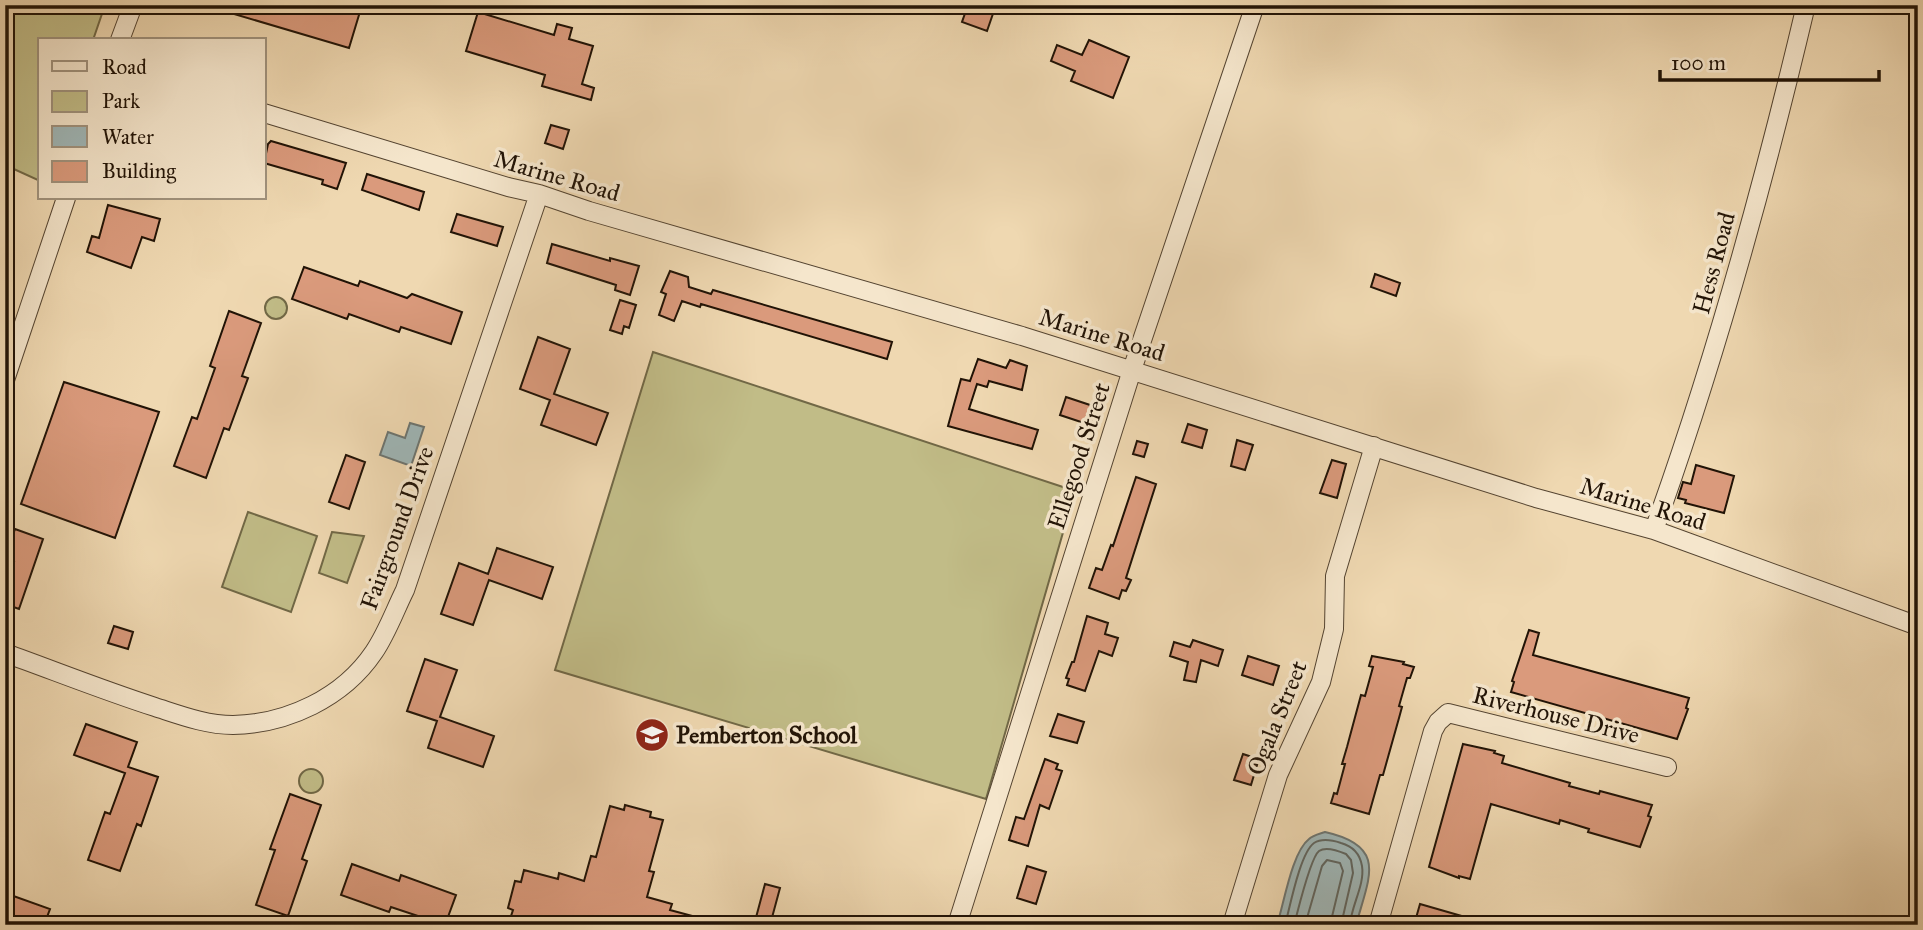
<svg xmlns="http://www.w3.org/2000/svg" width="1923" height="930" font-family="'IM FELL Great Primer',serif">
<rect width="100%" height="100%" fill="#efd8b1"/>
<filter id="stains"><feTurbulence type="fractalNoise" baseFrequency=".00286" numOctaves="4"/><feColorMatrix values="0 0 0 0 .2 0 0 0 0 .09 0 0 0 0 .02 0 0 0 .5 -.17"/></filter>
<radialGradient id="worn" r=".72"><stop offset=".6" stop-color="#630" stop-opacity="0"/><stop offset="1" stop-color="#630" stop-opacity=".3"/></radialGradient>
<!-- green -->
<path fill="#c1bc87" stroke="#716846" stroke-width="2" d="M5,5H105L93,40H40V181L5,165Z
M265 308a11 11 0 1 1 22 0a11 11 0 1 1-22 0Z
M653,352L1075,491L986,799L555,670Z
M248,512L317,536L291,612L222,587Z
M332,532L364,536L347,583L319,573Z
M299 781a12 12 0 1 1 24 0a12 12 0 1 1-24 0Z"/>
<!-- water -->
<path fill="#9fb7b8" stroke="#6d7571" stroke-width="2" d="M410,423L424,427L411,466L380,455L388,432L405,438Z
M1325,832C1388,846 1369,877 1356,925H1277C1284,903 1292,852 1309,839C1313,835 1319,834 1325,832Z"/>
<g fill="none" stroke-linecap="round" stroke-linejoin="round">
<!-- shore -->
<path stroke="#60655f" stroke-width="2" d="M1285,925C1290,907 1300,853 1314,843C1322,838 1332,840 1341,843C1352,846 1360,854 1362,866C1365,885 1351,906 1350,925
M1294,925C1298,911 1310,858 1319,851C1326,846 1339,851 1346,854L1351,860L1353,873L1341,925
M1305,925L1322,866L1327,860L1340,863L1343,871L1330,925"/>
</g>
<!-- building -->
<path fill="#da9a7c" stroke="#211306" stroke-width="2" d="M215,5H362L349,48L214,8Z
M968,5H996L987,31L962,22Z
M478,12L554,35L557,24L572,28L569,39L593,46L582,84L594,88L591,100L542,86L545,75L466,51Z
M1089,40L1129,57L1113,98L1071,81L1075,71L1051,61L1057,45L1082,55Z
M551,125L569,130L563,149L545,143Z
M271,141L346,163L337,189L322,184L323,180L264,163L268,144Z
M367,174L424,192L419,210L362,190Z
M108,205L160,219L154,241L142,237L131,268L87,252L92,236L99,238Z
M457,214L503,227L497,246L451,232Z
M552,244L610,261V258L639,266L630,295L615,290L616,285L547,263Z
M304,267L358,286L360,281L407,298L412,294L462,312L451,344L401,327L399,332L349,314L347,319L292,299Z
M670,271L688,277L689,287L711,294L713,290L892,342L887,359L701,304L700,307L682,301L674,321L659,315L666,294L661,292Z
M1375,274L1400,283L1396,296L1371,287Z
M620,300L636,305L629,328L624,326L622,334L610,330Z
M229,311L261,323L242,376L248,378L229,430L224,428L206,478L174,466L192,417L197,419L215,368L210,366Z
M538,337L570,349L554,394L608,413L596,445L541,425L550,400L520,389Z
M978,359L1006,368L1010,360L1027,366L1022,390L989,381L987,387L977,384L969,409L1038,430L1032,449L948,426L961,379L970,381Z
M64,382L159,412L115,538L21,504Z
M1066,397L1096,407L1090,425L1060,415Z
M1188,424L1207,430L1202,448L1182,442Z
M1237,440L1253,445L1245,470L1231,466Z
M1137,441L1148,444L1144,457L1133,454Z
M346,455L365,462L349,509L329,502Z
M1332,460L1346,464L1337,498L1320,493Z
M1696,465L1734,476L1724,513L1685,503L1686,500L1678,498L1683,482L1691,484Z
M1136,477L1156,484L1126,578L1131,580L1126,591L1122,590L1119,599L1089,588L1096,568L1102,570L1111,545L1113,546Z
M15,529L43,539L19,609L5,604V586L14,562L5,557Z
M497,548L553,567L542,599L489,580L473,625L441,614L459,563L488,574Z
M1087,616L1108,623L1105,634L1118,638L1112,656L1099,651L1085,691L1067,685L1069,679L1066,678L1072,662H1074Z
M114,626L133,632L128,649L108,643Z
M1529,630L1539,633L1533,655L1689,698L1686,708L1688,709L1677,739L1511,692L1514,682L1512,681Z
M1193,640L1223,650L1218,666L1201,660L1196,682L1184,680L1188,662L1170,656L1174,642L1190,647Z
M1248,656L1279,666L1273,685L1242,675Z
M1372,656L1404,662L1403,664L1414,667L1410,678H1407L1399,706L1402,707L1399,718L1383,775H1380L1369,814L1331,803L1334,793L1337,794L1345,764H1342L1347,747L1361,695L1365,696L1373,667L1369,666Z
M425,659L457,670L440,717L494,736L483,767L428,748L437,721L407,711Z
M1058,714L1084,722L1077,743L1050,736Z
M86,724L137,742L128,767L158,777L141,826L137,824L120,871L88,860L105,812L110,814L125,773L74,755Z
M1463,744L1495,751L1494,753L1504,756L1502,763L1570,783L1569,786L1599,794L1600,791L1652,805L1648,816L1651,817L1640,847L1588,832L1589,829L1560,820L1559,824L1491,804L1470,879L1459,876V878L1429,867Z
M1243,754L1255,758L1253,764L1257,765L1251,785L1234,780Z
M1045,759L1058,764L1056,769L1062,771L1049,809L1040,805L1028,846L1009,840L1016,817L1024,819Z
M290,794L321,805L302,859L307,861L288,916L256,905L275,850L270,849Z
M625,805L651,812L650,817L663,820L649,871L654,872L647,897L672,904L670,910L711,921V925H518L509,922L513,910L508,908L515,881L521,882L524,870L558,879L559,873L584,881L591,856L596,857L610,806L624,810Z
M352,864L399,881L401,875L456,895L445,925L391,907L389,912L341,895Z
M1027,866L1046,872L1036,904L1017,898Z
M765,884L780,888L770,925H754Z
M5,893L50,909L44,925H5Z
M1420,904L1479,921L1478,925H1414Z"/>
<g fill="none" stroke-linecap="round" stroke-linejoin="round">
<!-- minor casing -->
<g stroke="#544431" stroke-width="20">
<path id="minor" d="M120,40L133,5
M264,113L508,187L539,194L589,211L1022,336L1536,498L1654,530L1918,626
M5,380L66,198
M1654,530C1716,358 1764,183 1806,5
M5,653C55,671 105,691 155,707C180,715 206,725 233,725C287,724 343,698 374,652C387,633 395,610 405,590L539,194
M957,925L1132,370L1255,5
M1232,925L1278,775L1321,682L1334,629L1335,576L1374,446
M1378,925L1433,731L1438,722L1448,713L1667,767"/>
</g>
<!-- minor -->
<use href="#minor" stroke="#f5e6cc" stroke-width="18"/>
</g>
<!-- icons -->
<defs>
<g id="school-disc" transform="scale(1.75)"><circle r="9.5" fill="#8f2418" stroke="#f5e6cc"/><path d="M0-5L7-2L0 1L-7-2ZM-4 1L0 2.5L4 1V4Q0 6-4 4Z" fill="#fff"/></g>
</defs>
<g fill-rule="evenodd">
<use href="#school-disc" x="652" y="735"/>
</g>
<g text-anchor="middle" stroke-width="7" stroke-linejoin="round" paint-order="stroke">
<!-- street labels -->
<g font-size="24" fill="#211306" stroke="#f5e6cc">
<text transform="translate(557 176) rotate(16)" y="8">Marine Road</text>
<text transform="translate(1714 263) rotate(-75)" y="8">Hess Road</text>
<text transform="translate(1102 335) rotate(17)" y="8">Marine Road</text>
<text transform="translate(1079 456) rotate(-72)" y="8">Ellegood Street</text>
<text transform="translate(1643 504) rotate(17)" y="8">Marine Road</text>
<text transform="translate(397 528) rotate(-70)" y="8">Fairground Drive</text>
<text transform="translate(1556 715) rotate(14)" y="8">Riverhouse Drive</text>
<text transform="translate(1277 718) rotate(-68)" y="8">Ogala Street</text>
</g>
<!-- poi labels -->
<g font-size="24" font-weight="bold" fill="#211306" stroke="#f5e6cc" text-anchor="start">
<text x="676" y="743">Pemberton School</text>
</g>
</g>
<!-- margin -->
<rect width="1923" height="930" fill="none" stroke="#efd8b1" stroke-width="28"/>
<rect x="7" y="7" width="1909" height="916" fill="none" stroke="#211306" stroke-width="3.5"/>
<rect x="14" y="14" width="1895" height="902" fill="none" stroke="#211306" stroke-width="2"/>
<!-- legend -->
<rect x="38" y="38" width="228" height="161" fill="#f5e6cc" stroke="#a0927d" stroke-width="2"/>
<rect x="52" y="61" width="35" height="10" fill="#f5e6cc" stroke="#a0927d" stroke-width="2"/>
<text x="102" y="74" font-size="21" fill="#211306">Road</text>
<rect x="52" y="91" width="35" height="21" fill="#c1bc87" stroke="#a0927d" stroke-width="2"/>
<text x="102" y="108" font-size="21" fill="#211306">Park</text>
<rect x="52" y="126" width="35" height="21" fill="#9fb7b8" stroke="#a0927d" stroke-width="2"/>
<text x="102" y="144" font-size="21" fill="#211306">Water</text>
<rect x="52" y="161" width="35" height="21" fill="#da9a7c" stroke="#a0927d" stroke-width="2"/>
<text x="102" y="178" font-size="21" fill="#211306">Building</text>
<!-- scale -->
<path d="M1660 70v10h219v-10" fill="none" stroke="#211306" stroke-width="3.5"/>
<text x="1671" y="70" font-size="21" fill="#211306" stroke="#f5e6cc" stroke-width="5" paint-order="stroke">100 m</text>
<rect width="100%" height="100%" filter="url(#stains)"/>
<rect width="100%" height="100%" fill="url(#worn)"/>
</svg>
